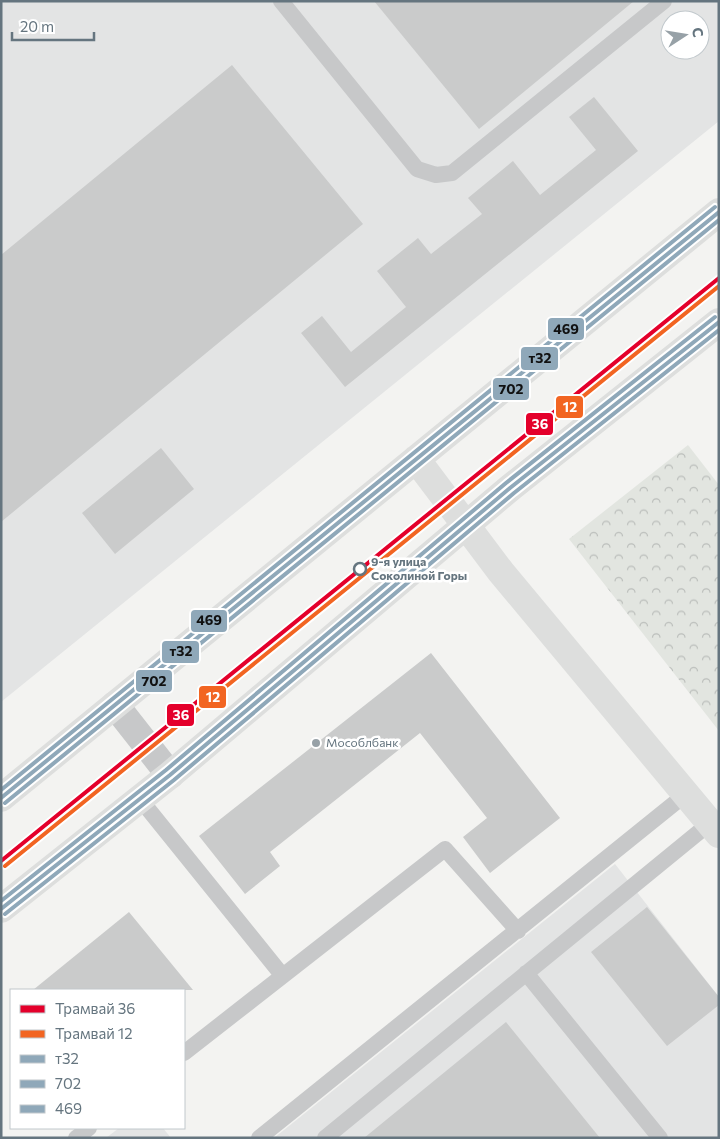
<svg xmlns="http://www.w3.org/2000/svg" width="720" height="1139" font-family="Commissioner,sans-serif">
<defs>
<pattern id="forest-crowns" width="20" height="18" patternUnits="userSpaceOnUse" patternTransform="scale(1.25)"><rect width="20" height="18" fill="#e2e5e0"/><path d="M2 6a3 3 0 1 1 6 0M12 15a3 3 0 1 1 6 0" fill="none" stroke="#bbbebb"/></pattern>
</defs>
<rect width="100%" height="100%" fill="#f3f3f1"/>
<!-- built -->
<path fill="#e3e4e4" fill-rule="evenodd" d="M1,1H719V121L1,702ZM670,20H700V50H670Z
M615,864L719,997V1138H274Z
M119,1128H163L171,1138H106Z"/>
<!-- forest -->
<path fill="url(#forest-crowns)" d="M688,445L719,485V731L569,539Z"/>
<!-- building -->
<path fill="#cacbcb" d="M374,1H634L479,129Z
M232,65L363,224L1,522V255Z
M594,97L638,151L345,387L301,333L322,316L351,352L406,307L377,271L418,238L431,254L482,214L468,198L513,161L540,195L596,150L569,117Z
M161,448L194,489L115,554L82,513Z
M431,653L560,818L490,873L463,837L487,818L420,733L270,852L280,866L245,894L199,836Z
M647,907L719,997V1005L667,1046L591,952Z
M129,912L193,990H33Z
M506,1022L600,1138H364Z"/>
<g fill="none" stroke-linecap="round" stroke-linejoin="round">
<!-- lane -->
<path stroke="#c7c8c9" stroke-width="16" d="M281,1L417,169L436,175L452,173L664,1
M140,799L282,975
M526,973L660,1138
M184,1053L445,849L518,931
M76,1138L89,1128
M259,1138L686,794
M325,1138L710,823"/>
<!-- street -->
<path stroke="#c7c8c9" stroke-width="28" d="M115,705L170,775"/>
<!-- secondary -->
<path stroke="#dddedd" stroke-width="28" d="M416,459L501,572L719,834
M1,798L719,212
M1,909L170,775L510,488L719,322"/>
<!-- bus-1 casing -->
<g stroke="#fff" stroke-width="8">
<path id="bus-1" d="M1,798L719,212
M1,909L170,775L510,488L719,322"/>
</g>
<!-- bus-2 casing -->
<g stroke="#fff" stroke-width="8">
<path id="bus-2" d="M5,803L719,220
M5,914L174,780L514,493L719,330"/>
</g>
<!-- bus-3 casing -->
<g stroke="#fff" stroke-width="8">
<path id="bus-3" d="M1,790L715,207
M1,901L166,770L506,483L715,317"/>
</g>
<!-- bus-1 -->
<use href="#bus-1" stroke="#8fa8b9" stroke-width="4"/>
<!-- bus-2 -->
<use href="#bus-2" stroke="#8fa8b9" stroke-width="4"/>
<!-- bus-3 -->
<use href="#bus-3" stroke="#8fa8b9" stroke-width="4"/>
<!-- tram-1 casing -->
<g stroke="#fff" stroke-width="8">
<path id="tram-1" d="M1,861L719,278"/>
</g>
<!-- tram-2 casing -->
<g stroke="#fff" stroke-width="8">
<path id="tram-2" d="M5,866L719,286"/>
</g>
<!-- tram-1 -->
<use href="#tram-1" stroke="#e4002b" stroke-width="4"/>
<!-- tram-2 -->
<use href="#tram-2" stroke="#f26522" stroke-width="4"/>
</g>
<!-- markers -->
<circle fill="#fff" stroke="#65757f" stroke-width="2.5" cx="360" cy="569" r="6"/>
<circle fill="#97a1a7" stroke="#fff" stroke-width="2" cx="316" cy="743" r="5"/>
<g text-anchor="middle" stroke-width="5" stroke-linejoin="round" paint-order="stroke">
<!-- stop labels -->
<g font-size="12" font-weight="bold" fill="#65757f" stroke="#fff" text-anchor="start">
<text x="371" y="566">9-я улица<tspan x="371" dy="14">Соколиной Горы</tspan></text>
</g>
<!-- poi labels -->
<g font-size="12" fill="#65757f" stroke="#fff" text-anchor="start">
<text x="326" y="747">Мособлбанк</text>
</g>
</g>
<g stroke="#fff" stroke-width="2">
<rect x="547" y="317" width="38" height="24" rx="5" fill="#8fa8b9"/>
<rect x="520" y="346" width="39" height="25" rx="5" fill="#8fa8b9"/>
<rect x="492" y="377" width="38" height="24" rx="5" fill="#8fa8b9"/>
<rect x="555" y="395" width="29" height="24" rx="5" fill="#f26522"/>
<rect x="525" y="412" width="29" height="24" rx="5" fill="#e4002b"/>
<rect x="190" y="609" width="38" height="24" rx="5" fill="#8fa8b9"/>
<rect x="161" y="640" width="39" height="24" rx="5" fill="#8fa8b9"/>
<rect x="135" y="669" width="38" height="24" rx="5" fill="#8fa8b9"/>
<rect x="198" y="685" width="29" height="24" rx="5" fill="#f26522"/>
<rect x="166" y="703" width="29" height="24" rx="5" fill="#e4002b"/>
</g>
<g font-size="14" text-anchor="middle" font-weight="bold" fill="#fff">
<text x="570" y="412">12</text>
<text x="540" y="429">36</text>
<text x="213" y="702">12</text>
<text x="181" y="720">36</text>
</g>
<g font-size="14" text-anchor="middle" font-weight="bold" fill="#111">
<text x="566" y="334">469</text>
<text x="540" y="363">т32</text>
<text x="511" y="394">702</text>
<text x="209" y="625">469</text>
<text x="181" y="656">т32</text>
<text x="154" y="686">702</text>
</g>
<!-- border -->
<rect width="720" height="1139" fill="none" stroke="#65757f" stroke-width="5"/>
<!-- legend -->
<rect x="10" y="989" width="175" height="140" fill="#ffffff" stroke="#c1c8cc"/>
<rect x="20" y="1005" width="25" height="8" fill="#e4002b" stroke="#c1c8cc"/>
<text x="55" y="1014" font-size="15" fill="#65757f">Трамвай 36</text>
<rect x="20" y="1030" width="25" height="8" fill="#f26522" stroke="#c1c8cc"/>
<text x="55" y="1039" font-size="15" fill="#65757f">Трамвай 12</text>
<rect x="20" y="1055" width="25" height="8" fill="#8fa8b9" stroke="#c1c8cc"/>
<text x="55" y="1064" font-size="15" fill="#65757f">т32</text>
<rect x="20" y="1080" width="25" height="8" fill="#8fa8b9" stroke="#c1c8cc"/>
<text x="55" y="1089" font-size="15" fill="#65757f">702</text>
<rect x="20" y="1105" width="25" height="8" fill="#8fa8b9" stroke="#c1c8cc"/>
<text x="55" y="1114" font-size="15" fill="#65757f">469</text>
<!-- north arrow -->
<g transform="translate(685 35) rotate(78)"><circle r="24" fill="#ffffff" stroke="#c1c8cc"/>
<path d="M0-4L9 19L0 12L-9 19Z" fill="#97a1a7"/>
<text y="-8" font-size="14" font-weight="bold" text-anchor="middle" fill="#65757f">С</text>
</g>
<!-- scale -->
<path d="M12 32v8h82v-8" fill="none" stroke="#65757f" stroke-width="2.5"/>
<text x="20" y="32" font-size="15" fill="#65757f" stroke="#ffffff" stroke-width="4" paint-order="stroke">20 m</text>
</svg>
